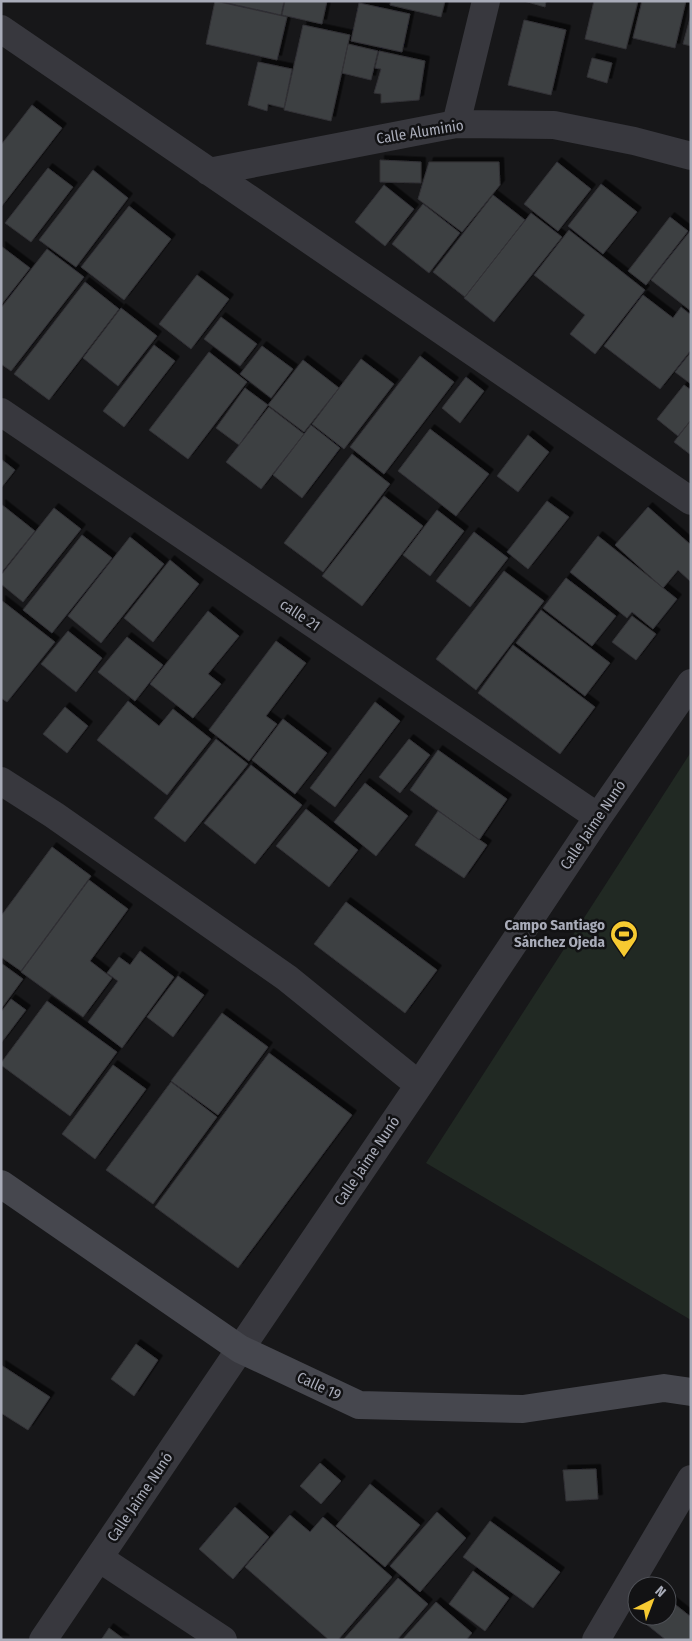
<svg xmlns="http://www.w3.org/2000/svg" width="692" height="1641" font-family="'Fira Sans Condensed',sans-serif">
<defs>
<filter id="shadow"><feDropShadow dx="4.5" dy="-4.5" stdDeviation="0" flood-color="#0009"/></filter>
</defs>
<rect width="100%" height="100%" fill="#171719"/>
<!-- green -->
<path fill="#212923" d="M691,752V1320L426,1163Z"/>
<!-- building -->
<path fill="#3e3f43" stroke="#313135" filter="url(#shadow)" d="M215,1L287,17L277,60L206,44Z
M223,1H284L281,15L223,2Z
M285,1H327L322,24L282,15Z
M391,1H445L441,17L390,5Z
M524,1H546L545,7Z
M594,1H638L626,49L585,39Z
M642,1H686L675,48L633,38Z
M359,3L410,14L402,52L351,41Z
M691,14V46L683,44Z
M524,20L566,30L551,95L508,85Z
M303,25L350,35L331,121L284,110Z
M348,44L378,51L371,80L342,73Z
M379,51L425,61L419,100L381,103V94L374,93L381,69L375,68Z
M592,58L612,63L607,83L587,77Z
M258,62L292,69L284,108L268,104L267,111L248,105Z
M32,105L62,128L1,207V145Z
M380,160L421,162V183L380,182Z
M429,162H499L500,185L462,232L418,199Z
M557,162L591,189L558,231L524,204Z
M48,168L73,187L31,242L5,223Z
M93,170L128,198L76,267L39,240Z
M601,184L637,212L603,254L568,226Z
M384,185L414,209L385,246L355,222Z
M493,195L525,220L465,297L433,272Z
M423,204L460,233L429,273L392,244Z
M129,206L171,239L124,300L81,267Z
M531,213L562,237L494,322L464,298Z
M670,217L688,231L646,285L628,271Z
M569,230L645,290L595,354L570,334L585,315L534,275Z
M691,230V311L651,280Z
M1,246L30,268L1,305Z
M47,249L84,277L11,371L1,364V308Z
M197,275L229,299L191,349L159,324Z
M85,282L119,309L49,400L14,374Z
M643,295L673,318L681,307L691,315V350L660,389L604,346Z
M121,308L157,336L118,386L83,358Z
M221,317L257,344L240,366L204,339Z
M154,345L175,361L124,427L103,411Z
M262,346L293,369L271,398L240,374Z
M209,352L247,382L188,459L149,430Z
M691,352V384L675,372Z
M420,356L454,382L384,474L350,447Z
M361,359L394,384L344,449L312,424Z
M303,360L339,388L304,432L268,405Z
M466,377L484,391L460,423L442,408Z
M684,385L691,390V420L678,436L657,419Z
M245,388L268,405L239,445L216,428Z
M269,407L304,434L261,489L226,462Z
M691,420V455L674,442Z
M311,425L340,448L302,498L273,475Z
M430,429L489,474L456,516L398,471Z
M528,435L549,452L518,492L497,476Z
M352,454L390,484L323,572L284,543Z
M1,459L15,470L1,488Z
M384,496L423,526L362,606L322,576Z
M547,501L569,517L528,569L507,552Z
M1,504L35,531L1,573Z
M648,507L691,545V582L678,570L663,588L615,545Z
M54,508L81,529L23,602L1,584V575Z
M437,510L464,531L430,576L403,555Z
M474,532L508,558L470,607L436,581Z
M82,535L112,558L52,633L23,610Z
M598,536L677,599L653,629L632,612L627,618L570,572Z
M130,537L164,564L101,643L68,616Z
M170,560L199,584L153,642L124,618Z
M504,571L544,601L476,690L436,659Z
M566,578L616,616L592,646L543,608Z
M1,600L55,642L7,702L1,698Z
M541,610L610,663L585,696L516,643Z
M208,611L239,636L208,674L221,684L193,718L150,684Z
M632,616L656,634L636,660L612,642Z
M68,631L102,658L76,692L41,664Z
M127,637L163,665L135,701L98,672Z
M276,641L306,663L266,716L277,724L249,761L209,730Z
M513,645L595,707L560,754L478,693Z
M128,701L159,726L173,709L211,739L167,795L97,740Z
M375,702L400,721L335,807L310,788Z
M65,707L88,726L67,753L43,734Z
M283,719L327,753L295,794L252,760Z
M216,739L248,764L185,842L154,818Z
M409,739L430,755L400,793L379,777Z
M438,750L507,799L479,840L410,790Z
M251,765L302,805L255,864L204,823Z
M365,783L408,816L376,856L334,822Z
M306,809L358,850L329,887L276,846Z
M438,811L487,845L464,878L415,845Z
M52,847L91,876L21,971L1,957V916Z
M89,880L128,909L90,961L112,978L83,1017L21,972Z
M346,902L437,970L405,1013L314,944Z
M140,951L174,977L122,1048L88,1022L118,981L107,973L119,957L130,965Z
M1,963L23,979L1,1009Z
M178,976L204,995L173,1037L147,1017Z
M11,999L26,1010L1,1043V1012Z
M47,1001L117,1052L70,1116L1,1065V1063Z
M222,1013L268,1047L218,1115L171,1081Z
M269,1053L352,1115L238,1268L155,1207Z
M113,1065L146,1089L95,1159L62,1134Z
M171,1082L217,1117L153,1204L106,1170Z
M136,1344L158,1360L134,1396L111,1379Z
M1,1365L50,1397L28,1430L1,1413Z
M320,1463L341,1481L321,1504L300,1486Z
M596,1469L598,1499L566,1501L563,1470Z
M370,1484L420,1525L385,1567L336,1526Z
M235,1507L269,1537L233,1579L199,1549Z
M437,1512L466,1538L420,1592L390,1566Z
M290,1515L310,1532L323,1517L392,1577L338,1640H329L245,1567Z
M490,1521L560,1572L533,1608L463,1557Z
M473,1571L509,1598L485,1631L449,1604Z
M398,1578L428,1604L397,1640H343Z
M667,1598L691,1617V1640H666L641,1620L645,1616H667Z
M436,1602L472,1633L466,1640H402Z
M109,1628L125,1640H101Z"/>
<g fill="none" stroke-linecap="round" stroke-linejoin="round">
<!-- street -->
<path stroke="#38383e" stroke-width="28" d="M1,29L691,501
M456,124L486,1
M209,172L456,124L554,125L634,141L691,156
M1,412L598,817
M1,781L54,815L287,978L419,1085
M99,1558L223,1640
M43,1640L419,1085L598,817L691,683
M596,1640L691,1479"/>
<!-- secondary -->
<path stroke="#46474e" stroke-width="28" d="M1,1184L240,1349L359,1405L523,1409L664,1388L691,1392"/>
</g>
<!-- icons -->
<defs>
<g id="stadium-pin" transform="scale(1.4375)"><path d="M0 17L-7.5 6A9.5 9.5 0 1 1 7.5 6Z" fill="#f7ca31" stroke="#121214"/><path d="M0-5a6.5 5 0 1 0 0 10a6.5 5 0 1 0 0-10ZM-3.5-1.8h7v3.6h-7Z" fill="#111"/></g>
</defs>
<g fill-rule="evenodd">
<use href="#stadium-pin" x="624" y="934"/>
</g>
<g text-anchor="middle" stroke-width="5" stroke-linejoin="round" paint-order="stroke">
<!-- street labels -->
<g font-size="15" fill="#a9acb9" stroke="#121214">
<text transform="translate(420 132) rotate(-9)" y="5">Calle Aluminio</text>
<text transform="translate(300 615) rotate(34)" y="5">calle 21</text>
<text transform="translate(593 825) rotate(-56)" y="5">Calle Jaime Nunó</text>
<text transform="translate(367 1161) rotate(-56)" y="5">Calle Jaime Nunó</text>
<text transform="translate(319 1386) rotate(25)" y="5">Calle 19</text>
<text transform="translate(140 1497) rotate(-56)" y="5">Calle Jaime Nunó</text>
</g>
<!-- poi labels -->
<g font-size="15" font-weight="bold" fill="#a9acb9" stroke="#121214" text-anchor="end">
<text x="605" y="930">Campo Santiago<tspan x="605" dy="17">Sánchez Ojeda</tspan></text>
</g>
</g>
<!-- border -->
<rect width="692" height="1641" fill="none" stroke="#a9acb9" stroke-width="5"/>
<!-- north arrow -->
<g transform="translate(652 1601) rotate(42)"><circle r="24" fill="#121214" stroke="#4e5056"/>
<path d="M0-4L9 19L0 12L-9 19Z" fill="#f7ca31"/>
<text y="-8" font-size="14" font-weight="bold" text-anchor="middle" fill="#a9acb9">N</text>
</g>
</svg>
